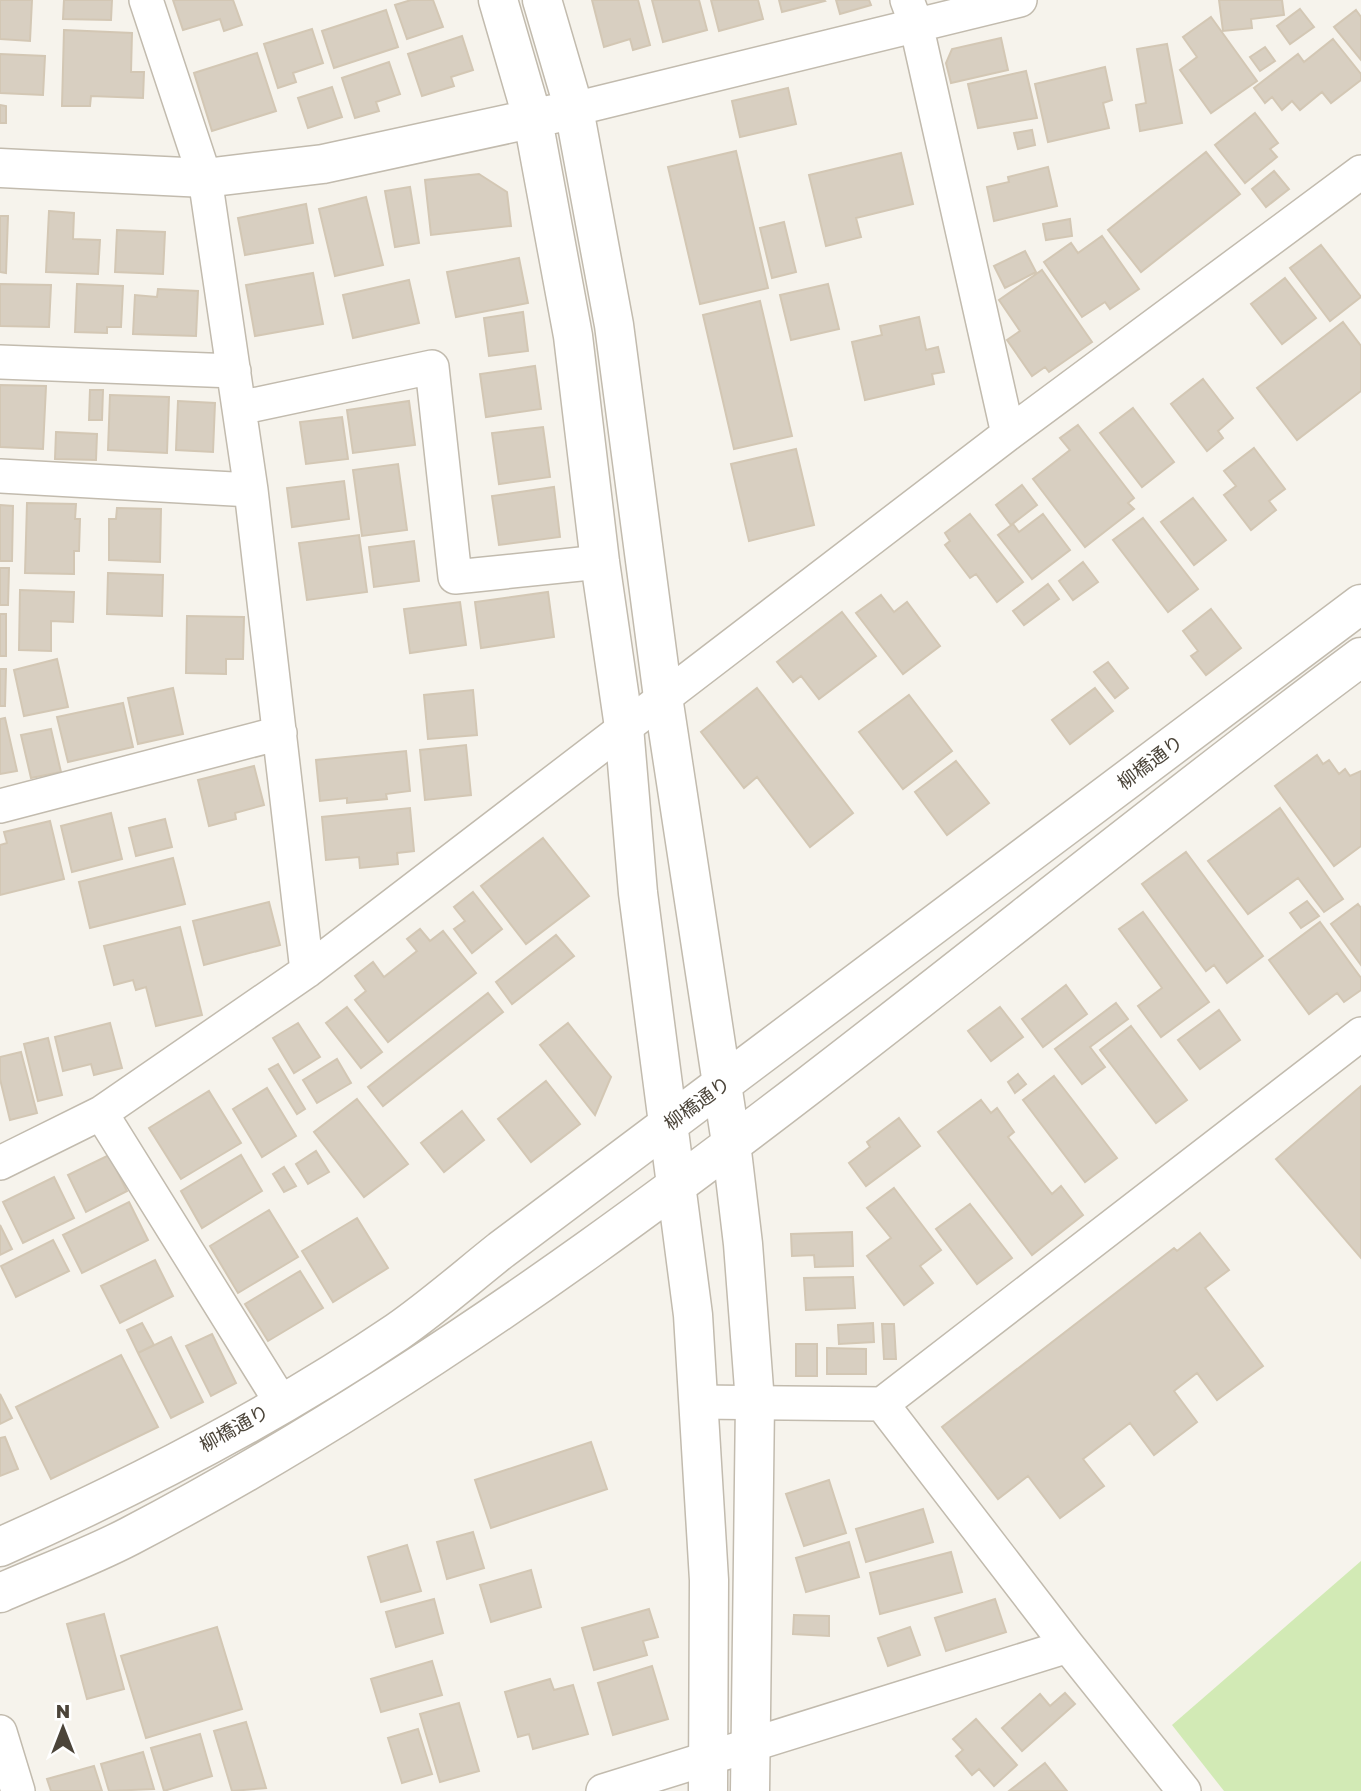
<svg xmlns="http://www.w3.org/2000/svg" width="1361" height="1791" font-family="'Golos Text','Noto Sans JP',sans-serif">
<rect width="100%" height="100%" fill="#f6f3ec"/>
<!-- green -->
<path fill="#d2eab5" d="M1361,1561V1791H1224L1172,1725Z"/>
<!-- building -->
<path fill="#d8cfc1" stroke="#d3c7b4" stroke-width="2" d="M0,0H32L30,41L0,39Z
M64,0H112L111,20L63,19Z
M173,0H233L242,25L224,31L220,19L183,30Z
M411,0H433L443,27L407,39L395,5Z
M592,0H638L650,45L633,50L630,39L604,47Z
M652,0H699L707,30L663,42Z
M711,0H758L763,19L719,31Z
M779,0H824L825,1L782,12Z
M836,0H869L871,5L840,14Z
M1219,0H1282L1284,15L1251,19L1252,28L1223,31Z
M1300,9L1314,27L1290,44L1277,26Z
M386,10L398,47L334,68L322,31Z
M1356,10L1361,17V60L1334,27Z
M1211,17L1257,81L1211,113L1180,70L1197,57L1183,37Z
M312,29L323,63L293,73L296,82L278,88L264,44Z
M64,30L132,33L131,72H144L143,98L91,96L90,106H62Z
M462,36L473,70L451,77L454,86L422,96L408,54Z
M1001,38L1008,70L951,83L946,63L952,49Z
M1333,39L1361,74V80L1331,103L1322,92L1300,110L1292,101L1282,110L1272,97L1265,103L1254,88L1298,54L1304,62Z
M1167,44L1182,123L1140,131L1136,105L1146,103L1137,49Z
M1265,47L1275,61L1260,71L1250,57Z
M257,53L276,111L212,131L194,73Z
M0,54L45,56L43,95L0,93Z
M389,62L400,94L376,102L379,111L355,118L342,78Z
M1105,67L1112,100L1103,103L1109,128L1048,142L1035,84Z
M1026,71L1037,118L978,128L968,84Z
M332,87L342,117L308,128L298,98Z
M788,88L796,124L740,137L732,101Z
M0,105L6,106V123H0Z
M1255,113L1278,143L1270,149L1277,157L1245,183L1215,145Z
M1032,130L1035,145L1018,149L1014,133Z
M736,151L768,288L700,304L668,167Z
M1206,152L1240,194L1141,272L1108,230Z
M901,153L913,204L856,218L861,237L826,246L809,175Z
M1048,167L1057,206L994,221L987,187L1009,182L1008,177Z
M1274,171L1289,189L1266,207L1252,189Z
M479,174L507,192L511,226L431,235L425,180Z
M410,187L419,243L395,247L385,191Z
M366,197L383,265L335,276L319,209Z
M306,204L313,243L245,255L238,218Z
M49,211L74,213L73,239L100,240L98,274L46,272Z
M0,216H8L6,273L0,272Z
M1070,219L1072,236L1046,240L1043,224Z
M784,222L796,272L772,278L760,228Z
M117,230L165,232L163,274L115,272Z
M1102,236L1139,289L1110,309L1105,302L1082,317L1044,262L1071,243L1078,253Z
M1321,245L1361,297L1330,321L1290,268Z
M1025,251L1036,272L1005,288L994,266Z
M519,258L528,303L456,317L447,272Z
M1042,270L1092,342L1049,372L1045,367L1032,376L1007,340L1020,331L999,300Z
M313,273L323,324L255,336L246,285Z
M1285,278L1316,318L1282,344L1251,304Z
M409,280L419,323L353,338L343,295Z
M0,284L51,285L49,327L0,326Z
M77,284L123,286L121,327H107V333L75,332Z
M828,284L839,329L791,340L780,295Z
M158,289L198,291L196,336L133,334L135,295L157,297Z
M760,301L792,436L734,449L703,315Z
M523,312L528,351L489,356L484,318Z
M919,317L926,350L938,347L944,372L932,374L934,384L865,400L852,342L882,335L880,326Z
M1343,322L1361,346V391L1297,440L1257,388Z
M535,366L541,409L486,417L480,374Z
M1203,379L1233,418L1218,431L1223,438L1207,451L1171,404Z
M0,385L46,386L43,449L0,447Z
M90,390H103L102,420H89Z
M110,395L169,397L167,453L108,450Z
M178,401L215,403L213,452L176,450Z
M409,401L415,445L353,453L347,410Z
M1133,408L1174,462L1142,487L1100,433Z
M342,417L348,459L306,464L300,422Z
M1078,425L1134,498L1128,503L1134,509L1085,547L1033,479L1070,450L1060,438Z
M543,427L550,477L499,484L492,433Z
M56,432L97,434L96,460L55,459Z
M1254,448L1285,489L1269,501L1276,510L1251,530L1224,495L1236,486L1224,471Z
M796,449L814,525L749,541L731,464Z
M398,464L407,530L362,536L353,470Z
M344,481L349,519L292,527L287,488Z
M1022,485L1037,505L1011,525L996,505Z
M554,487L560,537L499,545L492,496Z
M1193,498L1226,540L1194,565L1161,522Z
M27,503L76,504L75,519H80L79,551H74V574L25,573Z
M0,505L13,506L12,561H0Z
M117,508L161,509L160,562L109,560V519H116Z
M970,514L1023,582L997,602L976,574L970,578L945,545L950,541L945,533Z
M1043,514L1070,550L1032,579L998,535L1013,524L1019,532Z
M1143,518L1198,589L1168,612L1113,540Z
M359,535L367,592L307,600L299,543Z
M414,541L419,581L374,587L369,547Z
M1083,562L1098,582L1073,600L1059,581Z
M0,568H9L8,605H0Z
M108,573L163,575L162,616L107,614Z
M1048,584L1059,599L1024,625L1013,611Z
M20,590L74,592L73,622L51,621V651L19,650Z
M548,592L554,637L481,648L475,602Z
M881,595L894,612L907,602L940,646L903,674L856,613Z
M460,602L466,645L410,653L404,609Z
M1211,609L1241,648L1206,675L1191,656L1198,651L1183,631Z
M842,612L876,656L819,699L801,676L793,682L777,662Z
M0,614H6V656H0Z
M187,616L244,617L243,659H226V674L186,673Z
M57,659L68,707L24,716L14,670Z
M1108,662L1128,688L1115,698L1094,672Z
M0,669H6L5,706H0Z
M173,688L183,734L138,744L128,698Z
M757,688L853,813L810,847L757,777L744,788L701,732Z
M1095,688L1113,711L1070,744L1052,720Z
M473,690L477,735L428,739L424,695Z
M909,695L952,751L903,789L859,732Z
M123,703L133,747L68,762L57,717Z
M5,718L17,771L0,774V719Z
M51,729L61,772L31,778L21,735Z
M466,745L471,795L425,800L420,750Z
M406,751L410,791L386,794L387,799L347,803V798L320,801L316,760Z
M1317,755L1323,764L1329,760L1339,774L1345,769L1350,776L1361,771V846L1334,866L1275,786Z
M956,761L989,803L947,835L915,792Z
M254,766L264,805L235,813L236,819L209,826L198,780Z
M410,808L414,851L397,853L398,864L360,868L359,857L326,860L322,817Z
M1280,808L1343,899L1324,912L1298,878L1248,914L1208,861Z
M111,813L122,859L72,872L61,826Z
M165,819L172,847L136,856L129,828Z
M50,821L64,879L0,895V845L7,843L4,832Z
M543,838L589,896L526,944L481,886Z
M1186,852L1263,956L1227,983L1214,965L1206,971L1142,884Z
M173,858L185,904L90,928L79,882Z
M473,892L502,929L472,953L454,929L465,921L454,907Z
M1307,901L1319,916L1301,928L1290,913Z
M269,902L280,945L204,965L193,921Z
M1358,904L1361,908V965L1331,924Z
M1143,912L1209,1002L1161,1037L1138,1006L1162,988L1119,929Z
M1320,922L1361,978V990L1344,1002L1337,993L1309,1014L1269,960Z
M180,927L202,1015L156,1026L146,987L136,990L133,980L114,985L104,946Z
M420,929L430,941L443,931L476,973L388,1042L355,1000L366,991L355,976L373,962L384,977L417,951L407,939Z
M556,935L574,956L512,1004L496,982Z
M1066,985L1087,1014L1043,1047L1022,1019Z
M488,993L503,1012L383,1106L368,1087Z
M1116,1003L1128,1019L1090,1047L1105,1067L1082,1084L1055,1049Z
M347,1007L382,1052L361,1068L326,1023Z
M1000,1007L1023,1037L991,1061L968,1031Z
M1219,1010L1240,1040L1200,1069L1178,1040Z
M110,1023L122,1068L94,1075L91,1064L63,1071L55,1037Z
M298,1023L320,1057L294,1073L273,1038Z
M568,1023L611,1077L595,1115L540,1045Z
M1131,1026L1187,1100L1156,1123L1100,1050Z
M48,1038L62,1095L38,1101L24,1044Z
M21,1052L37,1113L10,1120L0,1079V1057Z
M337,1059L351,1083L317,1103L303,1080Z
M278,1064L305,1109L297,1114L269,1069Z
M1018,1074L1026,1084L1015,1093L1008,1082Z
M1054,1076L1117,1158L1085,1182L1023,1100Z
M546,1081L580,1124L531,1162L498,1119Z
M1361,1086V1258L1276,1159Z
M267,1088L296,1136L262,1157L233,1109Z
M209,1091L241,1143L181,1179L149,1128Z
M357,1099L408,1164L364,1197L314,1132Z
M981,1100L991,1113L997,1108L1014,1132L1008,1137L1052,1194L1061,1186L1083,1215L1032,1255L938,1132Z
M462,1111L484,1140L444,1172L421,1143Z
M899,1118L920,1146L866,1186L849,1163L870,1147L867,1142Z
M316,1151L329,1172L308,1184L296,1164Z
M109,1155L127,1191L86,1212L68,1175Z
M241,1155L262,1191L202,1228L181,1191Z
M284,1167L296,1186L284,1192L273,1174Z
M54,1177L74,1218L23,1243L3,1202Z
M894,1188L941,1250L920,1266L933,1283L904,1305L867,1256L891,1238L867,1208Z
M129,1202L148,1240L82,1273L63,1235Z
M970,1204L1012,1258L977,1284L936,1229Z
M269,1210L298,1257L238,1293L210,1246Z
M357,1218L388,1268L333,1302L302,1251Z
M0,1225L12,1249L0,1255Z
M852,1232L853,1266L815,1267L814,1255L792,1256L791,1234Z
M1200,1233L1229,1270L1205,1288L1263,1366L1217,1400L1197,1373L1174,1391L1197,1422L1154,1455L1130,1423L1083,1459L1104,1486L1060,1518L1028,1476L998,1499L942,1427L1174,1248L1177,1251Z
M53,1240L69,1271L16,1297L1,1266Z
M155,1260L173,1296L120,1323L101,1286Z
M300,1271L323,1308L268,1341L245,1304Z
M853,1277L855,1308L806,1310L804,1278Z
M142,1323L154,1345L138,1353L127,1330Z
M873,1323L874,1342L839,1344L838,1325Z
M882,1324H894L896,1359H884Z
M212,1334L236,1383L211,1396L186,1346Z
M171,1337L203,1402L171,1418L138,1353Z
M796,1344H817V1376H796Z
M827,1348L866,1349V1374H827Z
M121,1355L158,1427L51,1479L16,1407Z
M0,1394L12,1418L0,1424Z
M5,1437L18,1469L0,1476V1438Z
M591,1442L607,1489L491,1528L475,1480Z
M829,1480L846,1533L804,1546L786,1494Z
M923,1509L933,1542L866,1562L856,1529Z
M473,1532L484,1568L447,1579L437,1542Z
M849,1542L859,1577L806,1592L796,1558Z
M407,1545L421,1591L381,1602L368,1557Z
M951,1552L962,1592L880,1614L870,1573Z
M531,1570L541,1607L491,1622L480,1585Z
M434,1599L443,1633L396,1647L386,1612Z
M995,1599L1006,1632L946,1651L935,1618Z
M649,1609L658,1637L643,1641L647,1655L594,1670L582,1628Z
M104,1614L124,1689L87,1699L67,1624Z
M794,1615L829,1616V1636L793,1634Z
M217,1627L242,1709L146,1738L121,1656Z
M910,1627L920,1655L888,1666L878,1638Z
M432,1661L442,1695L381,1712L371,1679Z
M652,1666L668,1719L613,1735L598,1683Z
M550,1679L554,1690L573,1685L588,1734L533,1749L529,1734L518,1737L505,1692Z
M1065,1693L1075,1704L1022,1751L1002,1728L1040,1694L1050,1706Z
M459,1703L479,1771L440,1782L420,1714Z
M976,1719L1017,1765L994,1786L979,1769L972,1775L956,1756L963,1750L953,1739Z
M246,1722L266,1788L232,1791L214,1731Z
M418,1729L432,1774L402,1783L388,1738Z
M200,1734L212,1776L164,1791L151,1748Z
M143,1752L154,1789L109,1791L101,1764Z
M1045,1763L1067,1791H1009Z
M94,1766L102,1791H51L47,1779Z"/>
<g fill="none" stroke-linecap="round" stroke-linejoin="round">
<!-- minor casing -->
<g stroke="#c2bbae" stroke-width="36">
<path id="minor" d="M146,0L205,178L251,490L307,971
M907,0L916,24L1008,434
M574,109L1020,0
M0,362L234,371
M239,408L432,367L455,577L600,562
M0,476L251,490
M0,806L280,733
M101,1113L281,1402
M0,1163L101,1113L307,971L1008,434L1361,172
M700,1402L882,1404L1068,1646L1184,1791
M882,1404L1361,1034
M0,1732L18,1791
M603,1791L1068,1646"/>
</g>
<!-- tertiary casing -->
<g stroke="#c2bbae" stroke-width="41">
<path id="tertiary" d="M498,0L533,120L573,336L600,562L624,727L638,893L693,1315L709,1580L708,1791
M542,0L574,109L614,325L663,697L731,1143L743,1244L755,1402L750,1791
M0,168L205,178L323,164L558,113
M0,1547C137,1486 273,1416 397,1332C433,1307 467,1277 501,1250L1361,604
M0,1593C43,1574 88,1558 130,1536C578,1302 957,957 1361,657"/>
</g>
<!-- minor -->
<use href="#minor" stroke="#fff" stroke-width="33"/>
<!-- tertiary -->
<use href="#tertiary" stroke="#fff" stroke-width="38"/>
</g>
<g text-anchor="middle" stroke-width="5" stroke-linejoin="round" paint-order="stroke">
<!-- street labels -->
<g font-size="19" fill="#4b4439" stroke="#fff">
<text transform="translate(1150 762) rotate(-37)" y="7">柳橋通り</text>
<text transform="translate(697 1103) rotate(-36)" y="7">柳橋通り</text>
<text transform="translate(234 1428) rotate(-29)" y="7">柳橋通り</text>
</g>
</g>
<!-- north arrow -->
<g transform="translate(63 1728)" stroke="#ffffff" stroke-width="5" paint-order="stroke">
<path d="M0-5L12 26L0 18L-12 26Z" fill="#4b4439"/>
<text y="-10" font-size="19" font-weight="bold" text-anchor="middle" fill="#4b4439">N</text>
</g>
</svg>
